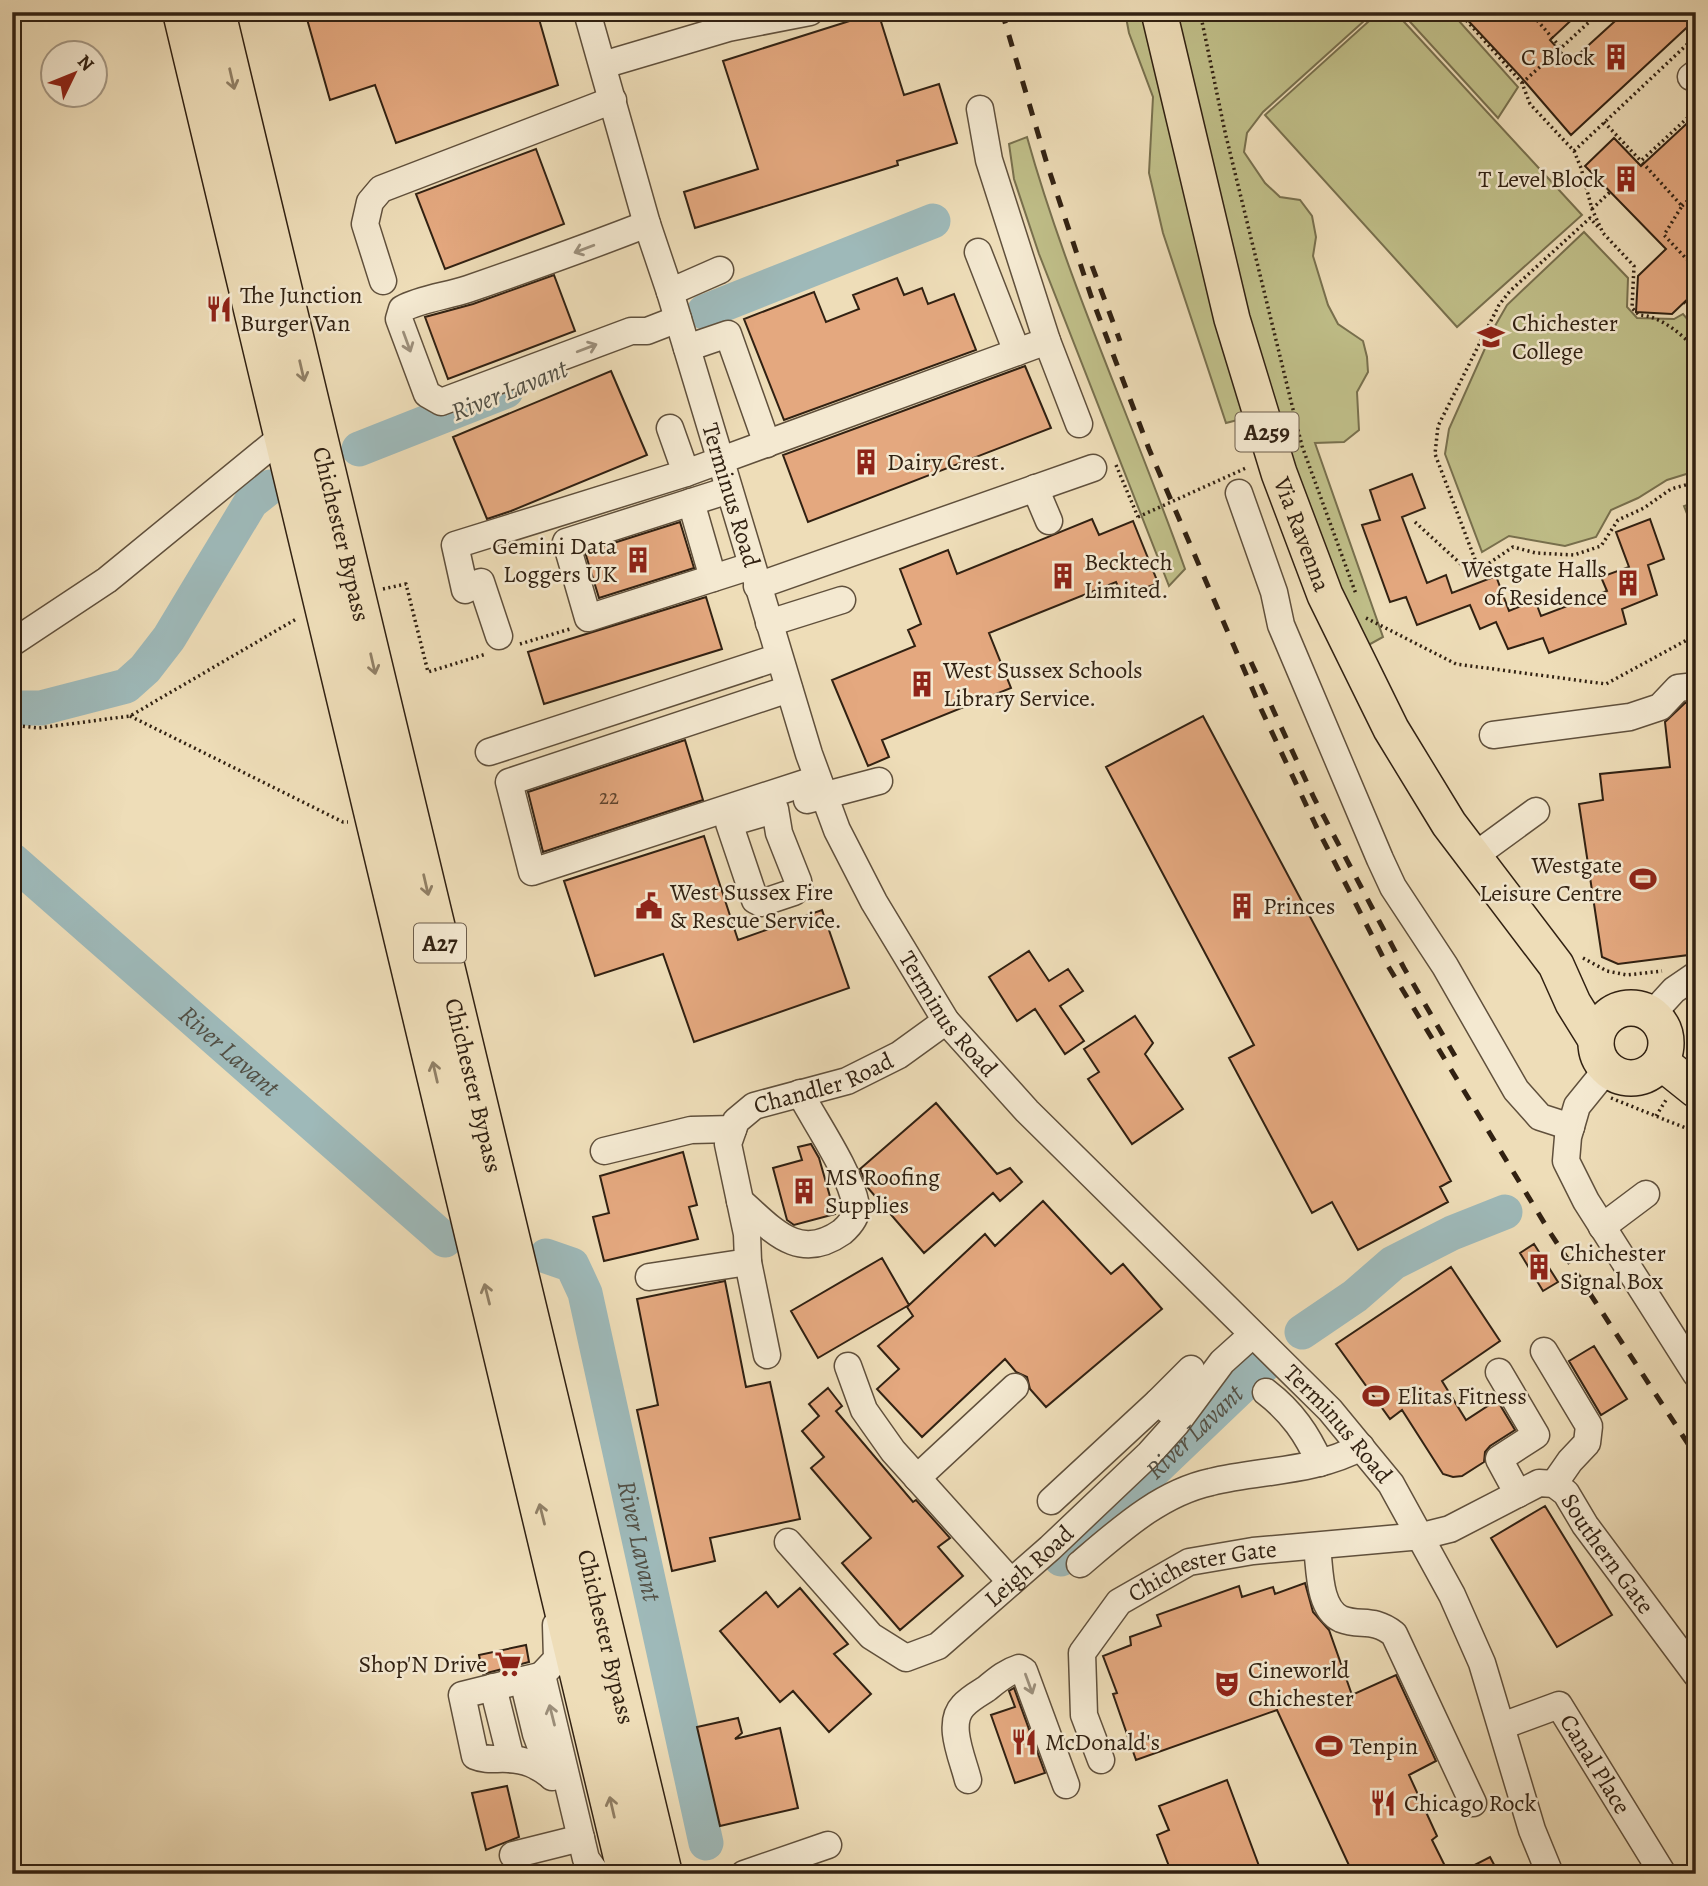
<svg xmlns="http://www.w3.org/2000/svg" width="1708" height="1886" font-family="Alegreya,serif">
<rect width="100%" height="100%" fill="#eeddb8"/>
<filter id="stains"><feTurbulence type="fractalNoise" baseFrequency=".00286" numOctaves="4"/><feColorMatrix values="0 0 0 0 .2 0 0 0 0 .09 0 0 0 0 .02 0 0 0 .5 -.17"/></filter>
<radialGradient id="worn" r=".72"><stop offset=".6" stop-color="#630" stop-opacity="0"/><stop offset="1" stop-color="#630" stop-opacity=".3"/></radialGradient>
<!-- green -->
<path fill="#c0bf89" stroke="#78704e" stroke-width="2" d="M1125,12H1149L1249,417L1226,423L1163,233L1149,173L1153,97L1129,33Z
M1170,12H1374L1263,112L1247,133L1244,152L1265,183L1280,197L1300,200L1312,216L1316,237L1313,256L1328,305L1338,324L1363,341L1367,357L1368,372L1357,392L1359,430L1344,442L1315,443L1383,637L1363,648L1288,470Z
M1379,12H1395L1582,215L1457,327L1265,115Z
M1401,12H1451L1518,87L1498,118Z
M1027,137C1068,284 1134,425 1185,569L1169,586L1039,254L1014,179L1009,144Z
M1584,232L1628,278L1627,307L1637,318L1674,319L1683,314L1696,329V471L1667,480L1638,498L1611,510L1596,537L1565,546L1509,536L1482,552L1445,454L1449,429L1495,326L1507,305Z
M1696,502V537L1684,506Z"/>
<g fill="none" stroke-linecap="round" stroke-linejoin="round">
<!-- river -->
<g stroke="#9eb9b9" stroke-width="35">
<path d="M704,312L933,221"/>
<path d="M359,449L506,391"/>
<path d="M12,708H41L126,686L145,669L169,638L251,502L270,487"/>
<path id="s1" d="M12,860L445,1240"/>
<path id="s2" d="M546,1256L572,1265L585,1293L706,1843"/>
<path d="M1302,1332L1355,1296L1393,1263L1452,1233L1505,1212"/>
<path id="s3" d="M1061,1559L1266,1363"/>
</g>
</g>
<!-- building -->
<path fill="#e4a87f" stroke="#312112" stroke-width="2" d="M305,12H537L558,85L396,143L375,85L330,100Z
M878,12L904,95L939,84L957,143L897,161L898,165L695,228L684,192L758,169L723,61Z
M1460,12H1580L1550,40L1570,62L1625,12H1696V19L1571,135L1520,76Z
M1696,115V291L1672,314L1636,312L1638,276L1666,249L1585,166L1614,138L1641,166Z
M536,149L564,224L445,269L416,194Z
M554,275L575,331L448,379L425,317L473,304Z
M897,278L904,295L922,288L928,304L954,294L976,350L784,420L744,319L814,292L826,322L859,309L853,295Z
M1025,366L1051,428L808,522L783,455Z
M611,371L647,455L511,511L487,519L453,437Z
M1412,474L1425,508L1402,517L1427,583L1446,575L1452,593L1496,576L1509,611L1535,600L1541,616L1607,591L1601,577L1629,567L1616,532L1650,519L1664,559L1648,565L1657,595L1622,609L1626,624L1549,653L1543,638L1508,649L1496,622L1480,629L1470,605L1417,625L1406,597L1390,602L1362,525L1380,520L1370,490Z
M1092,519L1099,535L1133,521L1158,583L1123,597L1116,582L989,633L1011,688L882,740L889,757L868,766L832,680L915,646L908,630L921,624L900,569L948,550L957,574Z
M680,522L694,568L599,598L585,552Z
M706,597L722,649L544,704L528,652Z
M1696,702V954L1618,964L1602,957L1579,804L1603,800L1600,774L1670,767L1665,722L1685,703Z
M1203,716L1451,1181L1440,1187L1448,1202L1358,1250L1332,1202L1312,1213L1229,1058L1254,1045L1106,767Z
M685,740L703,800L543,852L528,792Z
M704,836L738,940L822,910L849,988L694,1042L663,954L595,976L564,881Z
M1029,951L1049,981L1068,969L1083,991L1060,1006L1084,1041L1065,1054L1035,1009L1017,1021L989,977Z
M1135,1016L1153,1043L1145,1054L1183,1109L1132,1144L1088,1079L1099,1072L1084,1049Z
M936,1103L997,1174L1010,1168L1022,1182L1000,1201L993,1193L924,1253L868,1188L860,1169Z
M811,1144L819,1158L835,1214L794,1225L787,1220L773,1168L802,1160L798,1147Z
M683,1152L697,1205L689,1207L698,1239L604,1261L593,1217L609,1213L600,1176Z
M1043,1201L1111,1274L1123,1264L1162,1309L1046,1407L1030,1389L1027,1377L1016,1372L1005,1359L922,1437L877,1389L899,1369L878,1346L913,1316L907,1307L985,1234L995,1246Z
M1534,1244L1558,1282L1543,1291L1520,1253Z
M882,1258L909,1305L818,1358L791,1311Z
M1451,1267L1500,1341L1442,1381L1466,1420L1497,1400L1515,1430L1490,1446L1485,1452L1484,1462L1462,1476L1453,1477L1443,1474L1402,1410L1390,1419L1336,1344Z
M725,1281L746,1387L770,1382L800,1519L710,1538L715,1561L672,1571L637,1410L658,1405L637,1299Z
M1594,1346L1627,1399L1601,1415L1569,1361Z
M828,1388L842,1406L836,1411L913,1502L916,1500L950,1538L938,1547L963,1576L900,1630L842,1563L871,1538L811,1468L824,1457L802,1431L819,1416L809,1404Z
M1545,1506L1612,1615L1557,1647L1491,1538Z
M1305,1583L1313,1612L1329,1630L1352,1695L1396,1675L1436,1761L1409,1775L1437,1836L1432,1840L1449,1874H1353L1277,1710L1136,1760L1113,1694L1117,1693L1103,1656L1131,1645L1130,1637L1161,1626L1157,1615L1239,1586L1242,1597L1273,1587L1275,1594Z
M800,1588L848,1644L834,1654L871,1694L829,1732L793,1691L780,1702L720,1631L766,1592L778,1607Z
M526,1645L529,1662L483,1674L479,1655Z
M1014,1688L1045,1773L1015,1783L991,1715L1015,1707L1009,1691Z
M738,1718L742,1733L735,1739L780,1728L798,1808L720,1826L697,1727Z
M1227,1780L1262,1874H1172L1157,1835L1169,1830L1159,1806Z
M507,1786L519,1837L486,1850L472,1793Z
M1490,1857L1499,1874H1457Z"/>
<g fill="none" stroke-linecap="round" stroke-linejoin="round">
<!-- minor casing -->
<g stroke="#60503c" stroke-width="29">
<g id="minor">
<path id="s4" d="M587,12L647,224L670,292L809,754L837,830L874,902L946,1021L1027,1111L1330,1410L1391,1484L1452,1595L1482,1663L1532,1830L1550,1874"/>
<path d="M603,65L728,28L810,12"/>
<path d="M1691,77L1696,73"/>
<path d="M980,109L989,160L1047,341L1017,352"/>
<path d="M647,224C588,247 529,268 468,289C447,296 420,299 402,309L399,319L427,394L441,402L631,331H647L678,319"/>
<path d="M383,281L365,224L370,202L381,189L613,100"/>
<path d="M670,292L720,270"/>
<path d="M1047,341L1079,424"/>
<path d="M687,348L728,334L767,444"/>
<path d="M686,473L1017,352L978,252"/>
<path d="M1035,488L1049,521"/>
<path d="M729,490L566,542L588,618L751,566"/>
<path d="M1239,493L1274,592L1281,625L1380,859L1393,887L1445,966L1516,1090L1540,1117L1571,1127"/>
<path d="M691,502L713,578"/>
<path d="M757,586L1093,468"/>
<path d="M769,623L842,600"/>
<path d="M499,636L481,582L465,590L455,545L686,473L670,428"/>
<path d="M12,643L107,580L283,436"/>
<path d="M789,689L509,782L532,872L817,779"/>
<path d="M1493,735L1630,717L1660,707L1678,688L1696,686"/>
<path d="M489,752L779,657"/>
<path d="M807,800L879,781"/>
<path d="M760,814L729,823L755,900L761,903L794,892L799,887L798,881L779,833L775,809"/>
<path d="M1473,857L1536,811"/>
<path d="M1652,1014L1674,990L1696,975"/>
<path d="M1607,1069L1577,1106L1568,1137L1566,1161L1586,1201L1696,1374"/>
<path d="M604,1151L691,1130L733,1129"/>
<path d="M740,1201C772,1229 798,1263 842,1232C850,1225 858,1216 856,1205C849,1170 817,1125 800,1093"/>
<path d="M1602,1227L1646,1194"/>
<path d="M748,1262L767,1355"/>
<path id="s5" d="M649,1277L748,1262L747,1234L728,1144L736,1121L754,1106L847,1081L899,1055L946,1021"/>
<path d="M1544,1351L1589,1426L1587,1443L1570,1461L1554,1484"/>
<path d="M848,1366L864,1410L893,1451L1011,1582"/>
<path d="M1499,1372L1536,1435L1499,1459L1518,1494"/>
<path d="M1266,1392C1292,1412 1307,1434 1320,1463"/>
<path d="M1170,1412L1158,1402L1191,1369"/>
<path d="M917,1478L1015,1387"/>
<path d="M1051,1501L1158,1402"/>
<path id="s6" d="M788,1542L871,1636L906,1658L938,1646L1050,1548L1149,1454L1176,1424L1222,1362L1252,1335"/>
<path d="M1317,1547C1320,1568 1318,1608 1341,1619C1361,1627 1372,1617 1394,1634L1473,1803"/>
<path d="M1080,1564C1119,1531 1160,1493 1211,1482C1261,1470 1315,1472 1361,1447"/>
<path d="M556,1625L557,1659L542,1675L586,1859L597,1874"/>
<path d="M540,1676L523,1680L536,1734L552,1777"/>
<path d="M523,1680L462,1695L475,1756C487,1761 496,1758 509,1759C526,1760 537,1765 550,1775"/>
<path d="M493,1687L511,1759"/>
<path id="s7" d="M1502,1726L1559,1705L1663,1874"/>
<path id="s8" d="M1101,1760L1084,1715L1082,1653L1119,1602L1189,1562L1253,1551L1422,1536L1450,1529L1539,1483L1554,1484L1566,1493L1585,1525L1696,1674"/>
<path d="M968,1780C963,1759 946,1724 963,1706C969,1699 978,1694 986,1689C996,1681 1006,1672 1019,1668L1024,1671L1066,1785"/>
<path d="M513,1855L581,1838"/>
<path d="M744,1874L828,1845"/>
</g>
</g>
<!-- major casing -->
<g stroke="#312112" stroke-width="38">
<g id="major">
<path id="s9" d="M1159,12L1232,319L1279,473L1325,595L1391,729L1449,824L1556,965L1573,1003L1596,1040"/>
<circle cx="1631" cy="1043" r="35"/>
<path d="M1661,1062L1696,1090"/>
</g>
</g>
<!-- highway casing -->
<g stroke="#312112" stroke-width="41">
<g id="highway">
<path d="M182,12L627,1874"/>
<path id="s10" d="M216,12L663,1874"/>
</g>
</g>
<!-- path -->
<path stroke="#312112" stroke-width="3.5" stroke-dasharray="2 3.5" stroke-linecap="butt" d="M1200,12L1225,132L1302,446L1356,594
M1459,12L1522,83L1530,104L1574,151L1581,168L1592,209L1603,233L1634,266L1632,308L1639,315C1661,316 1681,334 1696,349
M1530,12L1561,48L1600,12
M1522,83L1561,48
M1696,110L1641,161L1682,206L1664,235L1696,269
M1604,122L1641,161
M1574,151L1696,36
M1682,206L1696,193
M1592,209L1610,192
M1684,302L1696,315
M1116,465L1138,517
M1415,522L1462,565L1479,570L1513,547L1536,553L1574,555L1601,546L1618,520L1644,508L1671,489L1696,482
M1479,570L1435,454L1438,426L1499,305L1510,291L1590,218L1600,229
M383,589L406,584L428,672L486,654
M1366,618L1456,664L1606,684L1696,635
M520,644L570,629
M130,716L343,822H348
M12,725L39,728L130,716L298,618
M1583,958L1607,971L1627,975L1662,971
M1611,1098L1693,1131L1696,1134
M1656,1116L1666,1100"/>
<!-- minor -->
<use href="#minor" stroke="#f4e9d1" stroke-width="26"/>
<!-- major -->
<use href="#major" stroke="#eeddb8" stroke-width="35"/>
<!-- highway -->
<use href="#highway" stroke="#eeddb8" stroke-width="38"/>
<!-- rail -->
<path stroke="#312112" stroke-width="5" stroke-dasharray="12 12" stroke-linecap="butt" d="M1002,12L1047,164L1091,296L1149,449L1261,709L1316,826L1385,961L1551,1234L1696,1456
M1092,266L1120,341
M1251,662L1314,798L1404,968L1455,1056"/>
<!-- path-bridge -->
<path stroke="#312112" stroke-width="3.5" stroke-dasharray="2 3.5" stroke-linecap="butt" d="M1138,517L1246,468"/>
</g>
<!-- one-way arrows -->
<defs><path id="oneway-shaft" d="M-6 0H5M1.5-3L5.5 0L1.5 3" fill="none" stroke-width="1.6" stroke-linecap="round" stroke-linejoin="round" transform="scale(1.75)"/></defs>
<g stroke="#907f65">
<use href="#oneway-shaft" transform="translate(232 79) rotate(77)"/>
<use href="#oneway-shaft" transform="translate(302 371) rotate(77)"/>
<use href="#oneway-shaft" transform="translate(373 664) rotate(77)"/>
<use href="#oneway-shaft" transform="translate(426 885) rotate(77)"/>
<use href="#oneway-shaft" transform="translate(435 1072) rotate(-103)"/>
<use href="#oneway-shaft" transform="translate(487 1294) rotate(-104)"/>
<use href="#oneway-shaft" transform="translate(542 1514) rotate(-104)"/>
<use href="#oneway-shaft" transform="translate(612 1807) rotate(-103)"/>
</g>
<g stroke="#9c8f7b">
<use href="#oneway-shaft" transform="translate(584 249) rotate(159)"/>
<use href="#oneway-shaft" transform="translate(407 342) rotate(70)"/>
<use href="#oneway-shaft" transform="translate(587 348) rotate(-21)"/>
<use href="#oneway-shaft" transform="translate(1029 1684) rotate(70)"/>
<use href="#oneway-shaft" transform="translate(552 1715) rotate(-104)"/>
</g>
<!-- icons -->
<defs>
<g id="building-bare" transform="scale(2.1)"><path d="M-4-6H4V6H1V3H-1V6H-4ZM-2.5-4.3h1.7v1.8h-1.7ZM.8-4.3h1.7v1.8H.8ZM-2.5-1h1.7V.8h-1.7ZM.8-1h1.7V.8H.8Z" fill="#8f2418" stroke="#f4e9d1" stroke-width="2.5" paint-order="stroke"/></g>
<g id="restaurant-bare" transform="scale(2.1)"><path d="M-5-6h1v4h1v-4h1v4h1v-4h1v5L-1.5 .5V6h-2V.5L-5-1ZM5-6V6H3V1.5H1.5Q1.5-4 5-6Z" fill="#8f2418" stroke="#f4e9d1" stroke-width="2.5" paint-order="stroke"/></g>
<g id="university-bare" transform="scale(2.1)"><path d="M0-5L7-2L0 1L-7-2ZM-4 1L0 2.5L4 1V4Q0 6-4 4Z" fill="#8f2418" stroke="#f4e9d1" stroke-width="2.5" paint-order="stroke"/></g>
<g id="stadium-bare" transform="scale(2.1)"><path d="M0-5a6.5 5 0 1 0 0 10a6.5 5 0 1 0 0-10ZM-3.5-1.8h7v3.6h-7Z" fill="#8f2418" stroke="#f4e9d1" stroke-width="2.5" paint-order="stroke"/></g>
<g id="civic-bare" transform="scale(2.1)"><path d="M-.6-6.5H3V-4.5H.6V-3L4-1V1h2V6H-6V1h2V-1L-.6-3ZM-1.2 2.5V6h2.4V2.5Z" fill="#8f2418" stroke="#f4e9d1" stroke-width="2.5" paint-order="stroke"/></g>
<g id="supermarket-bare" transform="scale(2.1)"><path d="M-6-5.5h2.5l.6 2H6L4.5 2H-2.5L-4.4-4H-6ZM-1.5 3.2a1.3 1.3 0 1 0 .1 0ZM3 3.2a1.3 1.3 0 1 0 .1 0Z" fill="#8f2418" stroke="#f4e9d1" stroke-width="2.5" paint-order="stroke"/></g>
<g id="theatre-bare" transform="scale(2.1)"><path d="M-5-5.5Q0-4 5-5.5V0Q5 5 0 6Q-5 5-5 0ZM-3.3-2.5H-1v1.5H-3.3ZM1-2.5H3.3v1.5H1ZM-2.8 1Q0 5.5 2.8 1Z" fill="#8f2418" stroke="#f4e9d1" stroke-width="2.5" paint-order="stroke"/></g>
</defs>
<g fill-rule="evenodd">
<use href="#building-bare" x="1616" y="57"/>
<use href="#building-bare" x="1626" y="179"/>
<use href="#restaurant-bare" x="219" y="309"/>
<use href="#university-bare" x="1491" y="337"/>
<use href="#building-bare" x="866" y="462"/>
<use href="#building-bare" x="638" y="560"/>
<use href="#building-bare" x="1063" y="576"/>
<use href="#building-bare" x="1628" y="583"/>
<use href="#building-bare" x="922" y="684"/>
<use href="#stadium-bare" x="1643" y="879"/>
<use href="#civic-bare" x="649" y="906"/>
<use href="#building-bare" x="1242" y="906"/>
<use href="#building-bare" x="804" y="1191"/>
<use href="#building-bare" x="1539" y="1267"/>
<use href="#stadium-bare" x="1376" y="1396"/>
<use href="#supermarket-bare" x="508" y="1664"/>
<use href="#theatre-bare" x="1227" y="1684"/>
<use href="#restaurant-bare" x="1024" y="1742"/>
<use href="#stadium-bare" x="1329" y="1746"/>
<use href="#restaurant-bare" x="1383" y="1803"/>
</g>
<g text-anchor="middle" stroke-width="5" stroke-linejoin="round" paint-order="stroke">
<!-- number labels -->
<g font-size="21" fill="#5e432d">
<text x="609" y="804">22</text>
</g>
<!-- shield labels -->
<g fill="#f4e9d1" stroke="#6c5d4b" stroke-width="2">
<rect x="1235.5" y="412.5" width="63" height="39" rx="5"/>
<rect x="414" y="923.5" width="52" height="39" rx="5"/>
</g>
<g font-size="23" font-weight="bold" fill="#312112">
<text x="1267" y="440">A259</text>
<text x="440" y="951">A27</text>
</g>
<!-- poi labels -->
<g font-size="24" fill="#312112" stroke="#f4e9d1" text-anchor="start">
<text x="1595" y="65" text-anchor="end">C Block</text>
<text x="1605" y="187" text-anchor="end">T Level Block</text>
<text x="240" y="303">The Junction<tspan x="240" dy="28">Burger Van</tspan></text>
<text x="1512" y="331">Chichester<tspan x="1512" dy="28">College</tspan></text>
<text x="887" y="470">Dairy Crest.</text>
<text x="617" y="554" text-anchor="end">Gemini Data<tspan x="617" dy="28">Loggers UK</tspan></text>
<text x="1084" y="570">Becktech<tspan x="1084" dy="28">Limited.</tspan></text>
<text x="1607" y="577" text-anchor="end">Westgate Halls<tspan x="1607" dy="28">of Residence</tspan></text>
<text x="943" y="678">West Sussex Schools<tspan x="943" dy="28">Library Service.</tspan></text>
<text x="1622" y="873" text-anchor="end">Westgate<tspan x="1622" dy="28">Leisure Centre</tspan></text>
<text x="670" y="900">West Sussex Fire<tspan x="670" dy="28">&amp; Rescue Service.</tspan></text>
<text x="1263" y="914">Princes</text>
<text x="825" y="1185">MS Roofing<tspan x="825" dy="28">Supplies</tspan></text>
<text x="1560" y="1261">Chichester<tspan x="1560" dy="28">Signal Box</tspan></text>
<text x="1397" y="1404">Elitas Fitness</text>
<text x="487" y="1672" text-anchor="end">Shop'N Drive</text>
<text x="1248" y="1678">Cineworld<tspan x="1248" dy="28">Chichester</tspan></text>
<text x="1045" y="1750">McDonald's</text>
<text x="1350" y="1754">Tenpin</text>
<text x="1404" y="1811">Chicago Rock</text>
</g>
<!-- street labels -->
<g font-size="24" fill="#312112" stroke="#f4e9d1">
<text dy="8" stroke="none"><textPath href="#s4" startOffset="504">Terminus Road</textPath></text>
<text dy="8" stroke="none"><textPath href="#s10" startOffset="537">Chichester Bypass</textPath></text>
<text dy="8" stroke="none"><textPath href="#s9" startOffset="542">Via Ravenna</textPath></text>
<text dy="8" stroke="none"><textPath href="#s4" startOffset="1071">Terminus Road</textPath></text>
<text dy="8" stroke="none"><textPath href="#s5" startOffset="341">Chandler Road</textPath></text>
<text dy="8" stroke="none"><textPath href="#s10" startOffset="1104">Chichester Bypass</textPath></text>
<text dy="8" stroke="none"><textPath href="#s4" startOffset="1638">Terminus Road</textPath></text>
<text dy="8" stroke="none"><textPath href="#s8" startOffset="721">Southern Gate</textPath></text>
<text dy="8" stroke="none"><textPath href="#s6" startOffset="322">Leigh Road</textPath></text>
<text dy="8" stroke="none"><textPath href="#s8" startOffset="264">Chichester Gate</textPath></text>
<text dy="8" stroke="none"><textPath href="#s10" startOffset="1671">Chichester Bypass</textPath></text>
<text dy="8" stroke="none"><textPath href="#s7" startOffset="130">Canal Place</textPath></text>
</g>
<!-- water labels -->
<g font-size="26" font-style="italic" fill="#524f44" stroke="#f4e9d1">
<text transform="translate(509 390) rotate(-22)" y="9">River Lavant</text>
<text dy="9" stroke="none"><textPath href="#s1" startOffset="289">River Lavant</textPath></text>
<text dy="9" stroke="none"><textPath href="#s3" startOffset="184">River Lavant</textPath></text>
<text dy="9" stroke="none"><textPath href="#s2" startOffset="312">River Lavant</textPath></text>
</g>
</g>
<!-- margin -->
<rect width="1708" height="1886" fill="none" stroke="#eeddb8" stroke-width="42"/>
<rect x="14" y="14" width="1680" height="1858" fill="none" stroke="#312112" stroke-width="3.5"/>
<rect x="21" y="21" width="1666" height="1844" fill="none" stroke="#312112" stroke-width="2"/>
<!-- north arrow -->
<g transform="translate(74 74) rotate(47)"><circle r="33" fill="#f4e9d1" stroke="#a69985" stroke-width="2"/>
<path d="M0-5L12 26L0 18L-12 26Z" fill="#8f2418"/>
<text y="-10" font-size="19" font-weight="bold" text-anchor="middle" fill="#312112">N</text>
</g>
<rect width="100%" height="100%" filter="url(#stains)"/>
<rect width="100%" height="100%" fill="url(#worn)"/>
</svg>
